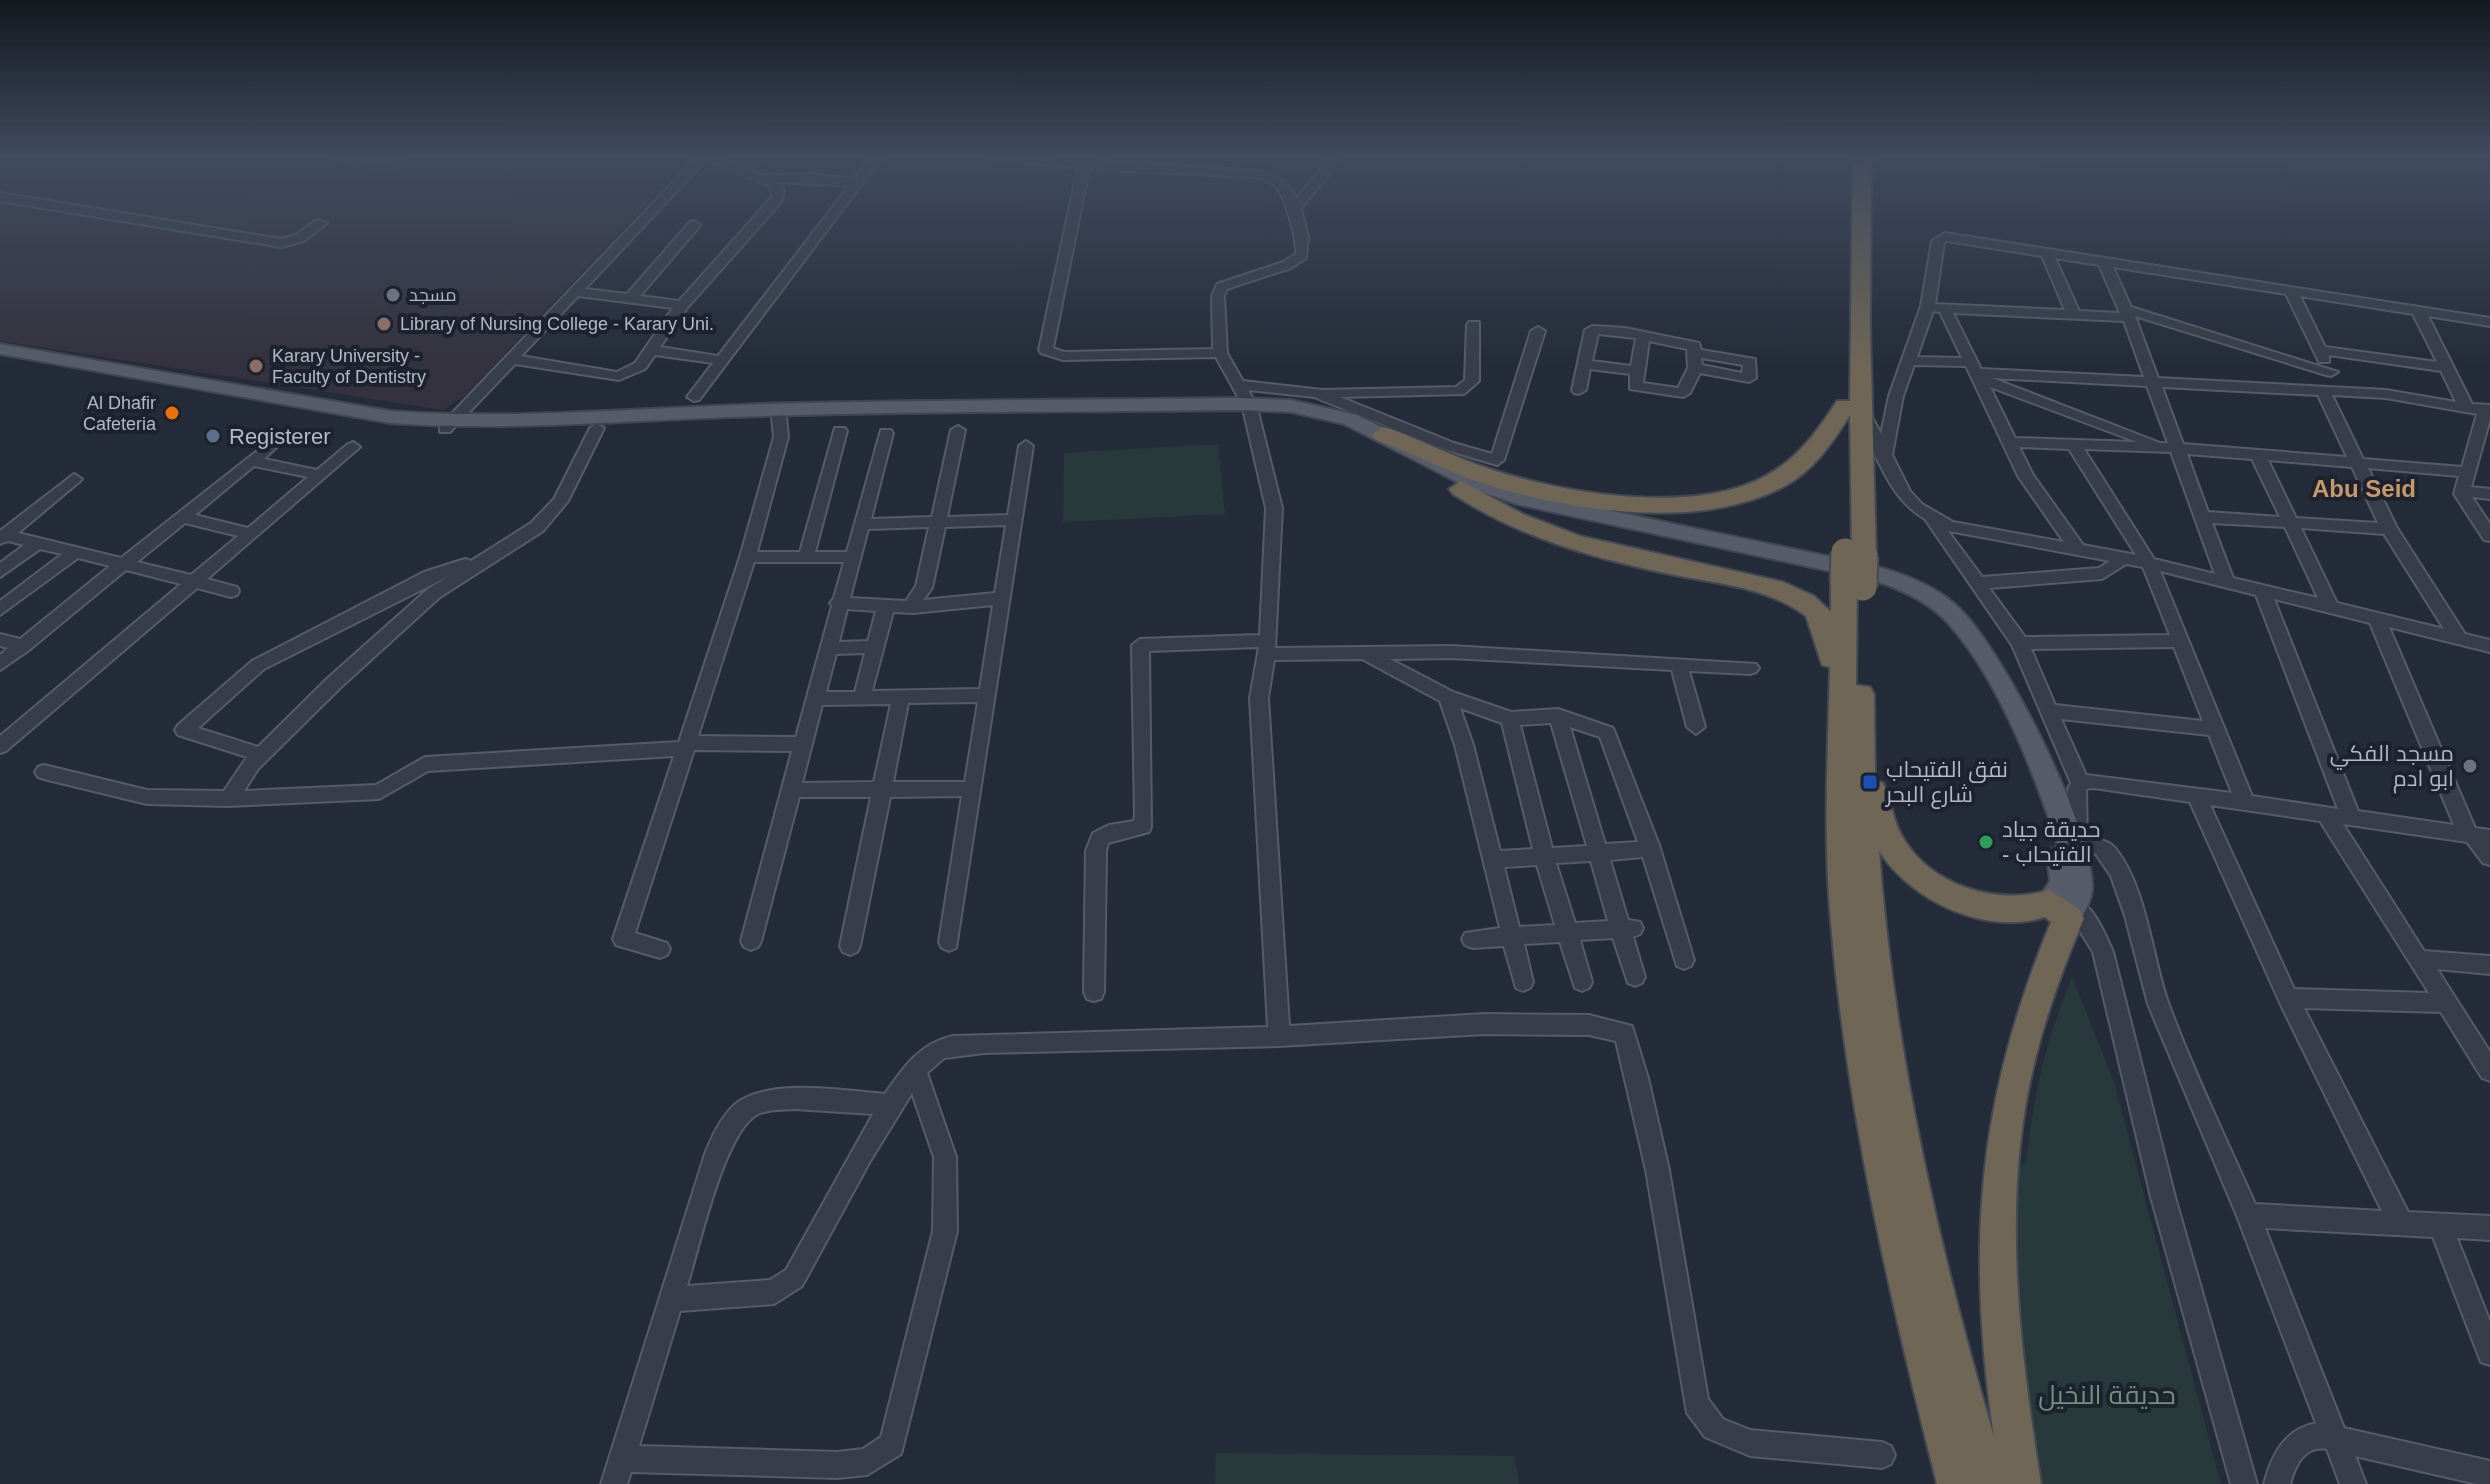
<svg xmlns="http://www.w3.org/2000/svg" width="2490" height="1484" font-family="Arial,Cairo,sans-serif">
<rect width="100%" height="100%" fill="#252c39"/>
<!-- medical -->
<path fill="#34323e" d="M0,156H692L466,395L443,410L0,341Z"/>
<!-- green -->
<path fill="#28393b" d="M307,156H413L387,173Z
M1218,444L1225,514L1063,522L1064,453Z
M2072,977L2114,1082L2221,1484H2034L2007,1178L2026,1162C2034,1092 2045,1043 2072,977Z
M1216,1453L1515,1456L1519,1484H1215Z"/>
<g fill="none" stroke-linecap="round" stroke-linejoin="round">
<!-- minor casing -->
<g stroke="#565c67" stroke-width="4">
<path id="minor" d="M698,156H718L762,175L811,174L854,179L871,156H883L699,400L694,401L687,397L713,363L655,355L645,369L619,380L515,364L450,432H440V426ZM707,159L767,185L772,191V197L679,301L640,296L698,228L700,225L694,221L690,222L627,294L585,289ZM776,182L849,186L718,356L660,347L687,308L782,201L784,190ZM578,296L673,308L635,363L617,372L521,356Z
M990,156H1028L1257,171L1283,180L1297,198L1320,170L1325,156H1337L1330,173L1301,208L1308,237L1306,258L1291,268L1227,289L1224,296L1227,353L1243,381L1322,390L1456,387L1465,380L1467,325L1469,322H1479V381L1464,394L1340,397L1454,443L1492,454L1531,331L1538,327L1545,331L1504,460L1497,465L1444,449L1314,397L1248,390L1256,404L1282,508L1275,648L1451,646L1756,664L1759,668L1756,672L1750,674L1689,671L1705,727L1696,734L1687,727L1672,670L1451,658L1390,659L1453,692L1511,712L1558,709L1613,728L1659,845L1694,960L1691,966L1684,969L1677,966L1643,857L1610,860L1628,920L1640,922L1643,928L1640,934L1633,937L1645,977L1642,983L1635,986L1628,983L1613,938L1580,940L1592,982L1589,988L1582,991L1575,988L1560,942L1524,944L1533,982L1530,988L1523,991L1516,988L1504,946L1472,948L1465,945L1462,939L1465,933L1500,928L1455,745L1440,701L1362,659L1274,660L1268,698L1289,1026L1484,1014L1589,1015L1632,1026L1648,1078L1669,1170L1708,1399L1723,1419L1750,1430L1882,1442L1891,1446L1895,1455L1891,1464L1882,1468L1750,1456L1705,1437L1687,1413L1646,1170L1616,1041L1589,1035L1484,1034L1279,1046L984,1053L944,1058L927,1073L956,1157L957,1231L901,1454L867,1475L837,1478L631,1472L627,1484H601L705,1154C712,1136 722,1114 738,1102C773,1078 845,1091 885,1094C903,1068 920,1043 953,1036L1268,1027L1250,698L1259,647L1149,651L1151,827L1149,832L1108,843L1106,851L1104,992L1101,999L1094,1001L1087,999L1084,992L1086,851L1093,833L1109,825L1134,821L1135,815L1132,645L1140,639L1260,635L1266,508L1242,404L1216,357L1063,360L1041,353L1039,350L1078,168L996,159ZM1089,169L1254,177C1276,181 1282,192 1287,210C1292,224 1296,237 1296,254L1283,262L1217,284L1212,296L1213,349L1064,352L1053,348ZM1460,708L1502,723L1533,849L1500,851L1473,745ZM1551,723L1587,846L1552,848L1520,725ZM1570,727L1600,737L1638,842L1605,844ZM1591,861L1608,921L1575,923L1556,863ZM1537,865L1555,925L1519,927L1504,867ZM912,1093L934,1157L933,1231L881,1437L863,1449L837,1452L639,1446L680,1311L774,1304L802,1286L869,1163ZM795,1109L873,1114L786,1270L770,1280L687,1286C699,1249 724,1131 758,1114C769,1109 783,1110 795,1109Z
M0,193L281,239L296,235L317,220L327,223L304,241L281,247L0,201Z
M1945,233L2490,318V326L2428,316L2472,404L2490,405V419L2471,487L2490,489V499L2472,497L2490,524V541L2484,540L2454,494L2459,476L2368,468L2397,528L2465,634L2490,640V652L2389,627L2475,828L2490,830V865L2483,863L2467,842L2343,824L2424,951L2490,956V974L2437,969L2490,1052V1081L2482,1078L2441,1012L2304,1008L2408,1212L2490,1216V1240L2457,1238L2490,1322V1365L2481,1362L2433,1237L2265,1228L2344,1428L2490,1461V1484H2477L2355,1456L2366,1484H2340L2327,1449C2304,1445 2295,1466 2290,1484H2264C2272,1454 2284,1430 2316,1423L2237,1216L2148,1004L2125,916L2111,876L2096,854L2071,851L2068,845V789L2071,783L2012,645L1925,519C1888,498 1874,449 1856,413L1863,409L1868,410L1881,434L1889,396L1921,306L1932,241ZM1947,241L2042,256L2065,310L1935,304L1944,243ZM2055,258L2099,265L2120,313L2079,311ZM2113,267L2286,294L2319,362H2329V355L2441,371L2456,402L2386,390L2158,378L2135,316L2326,375L2331,376L2338,372L2131,307ZM2300,296L2413,314L2437,362L2325,347ZM1933,311L1940,312L1962,358L1917,357ZM1953,313L2124,321L2144,377L1981,369ZM1914,365L1966,366L2018,476L2064,542L1953,522L1922,504L1910,491L1892,455L1903,396ZM1992,378L2147,386L2168,443H2160ZM1990,387L2137,442L2015,438ZM2162,387L2318,395L2347,457L2183,444ZM2332,395L2386,398L2477,414L2462,467L2363,459ZM2019,447L2069,449L2136,555L2083,545L2033,475ZM2084,449L2171,452L2215,574L2154,559ZM2187,454L2252,459L2280,517L2208,512ZM2268,460L2352,467L2378,523L2296,518ZM2212,523L2285,527L2318,598L2233,578ZM2301,528L2384,534L2444,629L2337,603ZM1948,531H1949L2110,561L2099,568L1982,577ZM2126,564L2143,567L2170,635L2025,637L1989,588L2102,579ZM2160,571L2256,595L2338,809L2252,796ZM2274,599L2370,623L2454,825L2358,811ZM2174,647L2203,721L2055,705L2031,649ZM2061,719L2209,735L2232,793L2086,775ZM2094,788L2190,802L2281,1005L2382,1211L2255,1204C2226,1138 2194,1073 2169,1005C2152,959 2147,887 2115,848C2108,840 2098,839 2087,838L2086,789ZM2210,805L2320,821L2429,993L2294,989Z
M1592,326L1625,328L1694,342L1699,343L1701,350L1755,359L1756,378L1749,382L1700,373L1690,393L1683,397L1630,389V374L1590,369L1586,390L1579,394L1574,393L1572,390L1585,330ZM1598,334L1636,338L1631,366L1592,361ZM1649,341L1687,349L1688,368L1678,388L1643,383ZM1701,358L1743,365L1742,373L1702,365Z
M779,413L786,417L788,437L757,552H800L835,428H845L847,431L815,552H847L881,430H891L893,433L871,519L932,517L951,430L958,426L965,430L947,517L1008,515L1019,446L1026,441L1033,446L956,948L949,951L942,948L939,942L962,796L890,797L860,946L857,952L850,955L843,952L840,946L871,797H799L761,941L758,947L751,950L744,947L741,941L792,751L694,750L635,933L667,943L670,949L667,955L660,958L616,945L613,939L674,756L428,771L379,799L229,806L147,804L44,779L38,777L35,772L38,767L44,765L147,790L224,791L247,757L178,735L175,730L178,725L252,661L424,572L465,559L471,561L531,523L554,499L590,428L597,424L604,428L568,501L543,531L440,597L341,687L258,769L244,791L376,785L425,757L679,742L740,557L774,437L772,417ZM1006,525L995,593L923,600L932,588L945,527ZM929,527L916,586L906,601L850,598L868,529ZM754,562H844L834,598L830,603L832,606L796,737L698,736ZM451,575L428,589L329,677L258,747L198,728L264,669ZM993,605L980,689L872,691L893,612L913,613ZM847,609L876,611L868,641L839,642ZM865,653L855,692H826L836,654ZM978,702L965,782H893L908,703ZM891,704L874,782L802,783L822,705Z
M276,436L283,441L264,459L317,470L348,444L353,442L360,447L207,579L237,587L239,591L237,595L231,597L197,588L6,751L0,753V736L181,584L126,570L29,650L0,670V655L8,648L0,646V634L20,639L110,566L78,558L0,615V601L62,554L40,549L0,577V563L24,545L8,541L0,544V531L74,474L82,479L79,482L18,533L121,558ZM254,466L308,477L248,528L195,515ZM185,523L238,536L191,575L137,562Z
M2075,899C2094,905 2105,934 2113,952L2175,1197L2257,1484H2231L2151,1197L2093,952L2065,907L2068,901Z"/>
</g>
<!-- major casing -->
<g stroke="#414752" stroke-width="4">
<path id="major" d="M0,344L390,411C515,420 639,408 764,404C922,400 1079,400 1236,398L1291,400L1357,415L1481,477L1531,494L1874,566C1905,574 1937,586 1960,609C2006,655 2086,816 2092,881C2094,897 2085,912 2077,926L2068,929L2059,926L2055,918L2058,911L2049,914L2040,911L2036,903L2050,881L2047,856L2051,849L2058,846C2035,775 1998,677 1946,621C1926,600 1898,588 1872,580L1520,505L1467,487L1344,424L1291,412L1236,410C1079,412 922,411 764,416C639,419 515,432 390,423L0,354Z"/>
</g>
<!-- highway casing -->
<g stroke="#434954" stroke-width="4">
<path id="highway" d="M1853,156H1871L1870,325L1876,556L1873,562H1855L1852,556L1850,415C1833,442 1814,470 1785,486C1699,533 1559,510 1470,479C1438,467 1407,451 1375,439L1372,434L1383,427L1391,429C1425,442 1458,459 1493,470C1569,495 1707,518 1777,469C1803,452 1820,427 1837,401H1850Z
M1461,481L1523,514L1580,536L1783,582L1814,596L1831,612V582L1835,576H1853L1857,582L1856,685L1870,687L1874,694L1875,780L1883,783C1892,800 1892,820 1902,836C1930,886 1997,906 2049,890L2079,909L2084,918C2065,963 2048,1008 2036,1056C2000,1196 2019,1343 2041,1484H1937C1890,1300 1847,1112 1831,923C1823,838 1828,752 1830,667L1822,665L1806,616C1765,585 1709,583 1660,572C1586,556 1517,536 1453,494L1449,489ZM1879,851C1912,902 1987,936 2045,917L2051,922C1977,1101 1966,1246 1994,1437C1938,1246 1894,1050 1879,851Z"/>
</g>
<!-- minor -->
<use href="#minor" fill="#383e49" fill-rule="evenodd"/>
<!-- major -->
<use href="#major" fill="#565d69" fill-rule="evenodd"/>
<!-- highway -->
<use href="#highway" fill="#6f6656" fill-rule="evenodd"/>
<!-- highway-bridge casing -->
<g stroke="#434954" stroke-width="31" stroke-linecap="butt">
<path id="highway-bridge" d="M1844,582L1845,552
M1863,587L1864,556"/>
</g>
<!-- highway-bridge -->
<use href="#highway-bridge" stroke="#6f6656" stroke-width="27"/>
</g>
<!-- sky -->
<linearGradient id="sky" x2="0" y2="1"><stop stop-color="#14181f"/><stop offset="0.43" stop-color="#404b5f"/><stop offset="1" stop-color="#404b5f" stop-opacity="0"/></linearGradient>
<rect width="2490" height="364" fill="url(#sky)"/>
<!-- markers -->
<g fill="#6b7280" stroke="#1d232e" stroke-width="3">
<circle cx="393" cy="295" r="8"/>
<circle cx="2470" cy="766" r="8"/>
</g>
<g fill="#8d6e63" stroke="#1d232e" stroke-width="3">
<circle cx="384" cy="324" r="8"/>
<circle cx="256" cy="366" r="8"/>
</g>
<circle fill="#e8710a" stroke="#1d232e" stroke-width="3" cx="172" cy="413" r="8"/>
<circle fill="#5c6f8a" stroke="#1d232e" stroke-width="3" cx="213" cy="436" r="8"/>
<rect fill="#1a4fb4" stroke="#1d232e" stroke-width="3" x="1862" y="774" width="16" height="16" rx="4"/>
<circle fill="#2e9e5b" stroke="#1d232e" stroke-width="3" cx="1986" cy="842" r="8"/>
<g text-anchor="middle" stroke-width="8" stroke-linejoin="round" paint-order="stroke">
<!-- far-poi labels -->
<g font-size="18" fill="#b3b9c5" stroke="#1d232e" text-anchor="start">
<text x="409" y="301">مسجد</text>
<text x="400" y="330">Library of Nursing College - Karary Uni.</text>
<text x="272" y="362">Karary University -<tspan x="272" dy="21">Faculty of Dentistry</tspan></text>
<text x="156" y="409" text-anchor="end">Al Dhafir<tspan x="156" dy="21">Cafeteria</tspan></text>
</g>
<!-- poi labels -->
<g font-size="22" fill="#b3b9c5" stroke="#1d232e" text-anchor="start">
<text x="229" y="444">Registerer</text>
<text x="2454" y="761" text-anchor="end">مسجد الفكي<tspan x="2454" dy="25">ابو ادم</tspan></text>
<text x="1886" y="777">نفق الفتيحاب<tspan x="1886" dy="25">شارع البحر</tspan></text>
<text x="2002" y="837">حديقة جياد<tspan x="2002" dy="25">- الفتيحاب</tspan></text>
</g>
<!-- neighbourhood labels -->
<g font-size="24" font-weight="bold" fill="#c9986a" stroke="#1d232e">
<text x="2364" y="497">Abu Seid</text>
</g>
<!-- near-park labels -->
<g font-size="26" fill="#6d9478" stroke="#1d232e">
<text x="2107" y="1404">حديقة النخيل</text>
</g>
</g>
</svg>
